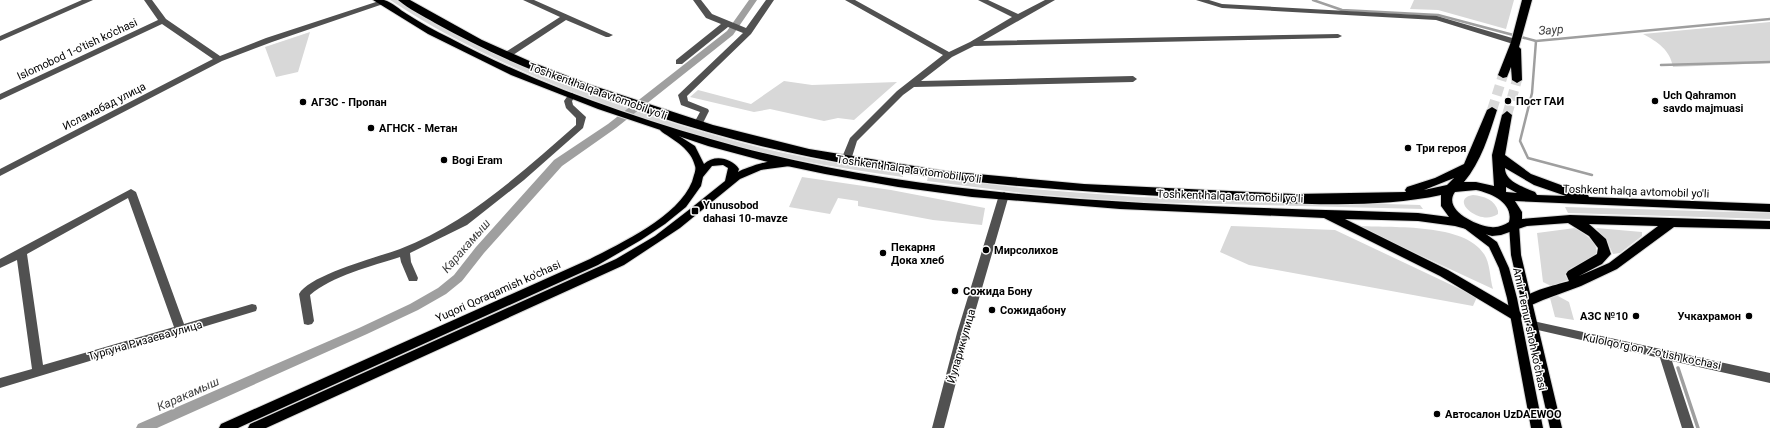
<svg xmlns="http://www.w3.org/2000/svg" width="1770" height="428" font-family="Roboto,sans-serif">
<rect width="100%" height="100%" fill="#fff"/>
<!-- green -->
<path fill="#d8d8d8" d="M390,0H397C481,53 571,90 664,120C708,134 753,147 799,156C833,163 868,168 903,173V177C868,172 833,167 798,160C717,145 638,118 562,88C502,63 444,36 390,0Z
M1414,0H1514L1506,29L1438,10L1410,9Z
M1770,22V63L1673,67C1670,50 1658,42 1643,34Z
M310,32L298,72L276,77L265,47Z
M784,81L812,85L897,82L854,120L838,118L824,121L770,109L754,112L690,97L698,90L751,104Z
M802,177L891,190L985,208L982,225L933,220L858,206V201L838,198L830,214L789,207Z
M928,177L1031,189L1137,197L1420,205L1423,209L1138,202L1030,194L927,181Z
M1473,195C1484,196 1495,200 1498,211V214C1480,227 1448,199 1473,195Z
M1565,207L1770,213V219L1568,213Z
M1231,226L1335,230L1477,297L1473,306L1249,265L1220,252Z
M1361,226C1394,228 1464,223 1484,254C1490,262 1490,279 1493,289C1449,268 1404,249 1361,226Z
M1575,228C1584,234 1603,244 1594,257L1571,268L1565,275L1568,280L1551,286L1543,282L1537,233Z
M1596,228L1642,232V236L1620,253L1613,254L1607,241Z
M1553,296H1558L1569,302L1574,320L1555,317L1550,298Z"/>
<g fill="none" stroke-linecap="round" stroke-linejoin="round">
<!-- stream-far1 -->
<path stroke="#9f9f9f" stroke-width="2.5" d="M1313,0L1342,10L1438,15L1536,41L1770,19
M1536,41L1532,93L1520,141L1528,158L1592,175
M1661,65L1770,62"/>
<!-- stream -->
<path stroke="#9f9f9f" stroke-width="3.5" d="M1678,368L1698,428"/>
<!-- canal -->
<path fill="#9f9f9f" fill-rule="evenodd" d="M749,0H757L733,35L616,128L562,166L484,253L462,281L446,294L418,310L367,334L157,428H136L138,424L359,328L410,304L438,288L454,275L476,247L554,160L608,124L727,31Z"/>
<!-- highway-tunnel -->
<path stroke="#d9d9d9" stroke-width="10" stroke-dasharray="10 5.5" stroke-linecap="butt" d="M1492,110L1503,75
M1507,115L1517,80"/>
<!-- major casing -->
<g stroke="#dbdbdb" stroke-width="2">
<path id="major" d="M665,127L695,146L704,164C714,154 732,158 739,169L738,172C747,167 787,153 795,163L790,166L761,170L740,179L680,228L624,265L266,428H248L250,424L616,259L655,236L690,209L725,181L728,168L723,165L712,166L703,177L701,186L686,207L665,224L641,240L598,265L238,428H219L221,424L590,259C623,242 686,213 694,175C695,172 696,168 695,166C691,149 675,141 662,132L660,130L662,128Z
M1468,221L1497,242L1509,268L1517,298L1543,428H1531L1507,298L1499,268L1489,247L1464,228L1463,225L1464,222Z
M1514,221L1519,225L1521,255L1562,428H1550L1511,255L1509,225Z"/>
</g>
<!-- highway casing -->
<g stroke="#dbdbdb" stroke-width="2">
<path id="highway" d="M373,0C377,0 381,0 384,0C392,2 400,10 407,14C421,23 435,31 450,38C540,86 640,120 739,147C958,205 1193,205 1418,213L1449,217L1441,206V195C1366,211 1275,202 1198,198C1068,191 939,183 811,157C718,139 625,108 537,72C502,58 468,41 435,23C423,16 409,9 398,0H410L482,40L534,63L588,84L713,125L809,149L945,171L1084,184L1294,194L1406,192L1405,190L1407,187L1435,178L1464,164L1487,110L1492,107L1497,110C1489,135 1481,162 1464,182H1476L1494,186L1492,155L1502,115L1507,111L1512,115L1505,155L1531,174L1588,195L1589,197L1770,204V212L1515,201L1522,212V219L1570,215L1770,221V229L1674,227L1617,269L1581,286L1543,300L1527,307L1522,306L1520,302C1526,291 1557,285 1569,281L1566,274L1568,271L1597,254L1598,248L1589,236L1568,223L1527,226L1501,235L1492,236L1455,226L1418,221L1345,219L1448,270L1520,312L1522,316L1520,320L1515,321L1440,276L1324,218L1120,209L972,197L898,187L825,174L768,162L708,146L598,109L511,75L428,34ZM1505,168L1534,185L1566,196L1537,195L1535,192C1524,187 1505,182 1505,168ZM1454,178L1447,185L1424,190ZM1506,187L1517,193L1506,192ZM1476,190C1491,193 1514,203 1509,222C1504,225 1498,228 1491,227C1477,226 1442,210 1455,192ZM1589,224L1658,226L1609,263L1579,276L1602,264L1611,254L1606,239Z
M1522,0H1532L1519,47L1521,49L1522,80L1517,83L1512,80L1511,67L1507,77L1503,78L1498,75L1511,42Z"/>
</g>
<!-- minor -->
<path fill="#515151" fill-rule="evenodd" d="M82,0H93L0,41V36Z
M144,0H152L166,19L220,56L266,38L379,1H382L386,3L272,42L222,61L0,176V169L213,59L162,24L0,100V94L158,20Z
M523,0H534L613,35L609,37H606L566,20L510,57H504V53L560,17Z
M693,0H701L712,14L746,28L766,0H774L751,34L687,96L688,101L708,109L709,111L701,127L698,128L693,125L700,112L681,105L678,95L743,33L728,27L682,64H676V60L721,24L706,18Z
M845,0H855L949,52L970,42L1012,17L978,0H988L1018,14L1045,0H1055L983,41L1338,34L1342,36L1338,38L974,46L952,57L921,81L1133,76L1137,79L1133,82L914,87L903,95L857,141L851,160L846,163L841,160L850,138L897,91L943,55Z
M1196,0H1209L1222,4L1437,16L1519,40L1520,42L1519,44H1513L1436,20L1222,8Z
M572,93L576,96L572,101L573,105L586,117L583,128L524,180L467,225L410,253L411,262L418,278L417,281H409L401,262L400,257C372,266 332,276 310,295L314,321L312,324L308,325L304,324L299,294C309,275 378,257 400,249C468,223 522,172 576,125V118L566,108L564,101L569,94Z
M131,189L136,192L184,324L252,304L256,305L257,308L256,311L0,388V378L32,369L17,260L0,268V259ZM128,198L174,327L43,365L27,254Z
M1004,192L1009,195L969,333L944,428H932L957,333L999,195Z
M1533,321L1770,373V383L1672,361L1694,428H1682L1660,358L1529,328L1527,325L1529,322Z"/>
<!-- major -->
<use href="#major" fill="#000" fill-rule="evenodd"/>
<!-- highway -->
<use href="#highway" fill="#000" fill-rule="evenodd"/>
</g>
<!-- markers -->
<g fill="#000" stroke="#fff" stroke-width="1.5">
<circle cx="1508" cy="101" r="4"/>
<circle cx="1655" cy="101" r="4"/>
<circle cx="303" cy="102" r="4"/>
<circle cx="371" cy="128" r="4"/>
<circle cx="1408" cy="148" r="4"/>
<circle cx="444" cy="160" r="4"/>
<rect x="691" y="207" width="8" height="8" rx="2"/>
<circle cx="986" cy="250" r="4"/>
<circle cx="883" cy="253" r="4"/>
<circle cx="955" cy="291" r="4"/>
<circle cx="992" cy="310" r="4"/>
<circle cx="1636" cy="316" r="4"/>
<circle cx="1749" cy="316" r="4"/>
<circle cx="1437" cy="414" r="4"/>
</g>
<g text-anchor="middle" stroke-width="3" stroke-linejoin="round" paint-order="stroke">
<!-- street labels -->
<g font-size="11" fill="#000" stroke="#fff">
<text transform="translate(77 49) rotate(-25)" y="4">Islomobod 1-o'tish ko'chasi</text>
<text transform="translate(598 91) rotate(20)" y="4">Toshkent halqa avtomobil yo'li</text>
<text transform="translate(104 106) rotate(-27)" y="4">Исламабад улица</text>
<text transform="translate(909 169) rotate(8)" y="4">Toshkent halqa avtomobil yo'li</text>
<text transform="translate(1636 191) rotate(2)" y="4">Toshkent halqa avtomobil yo'li</text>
<text transform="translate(1230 196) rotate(2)" y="4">Toshkent halqa avtomobil yo'li</text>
<text transform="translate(498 291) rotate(-24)" y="4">Yuqori Qoraqamish ko'chasi</text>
<text transform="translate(1530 329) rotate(78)" y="4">Amir Temur shoh ko'chasi</text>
<text transform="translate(145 340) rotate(-16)" y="4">Тургуна Ризаева улица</text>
<text transform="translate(961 346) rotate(-74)" y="4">Йуларик улица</text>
<text transform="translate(1652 351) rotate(12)" y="4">Kulolqo'rg'on 7-o'tish ko'chasi</text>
</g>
<!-- poi labels -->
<g font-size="11" font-weight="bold" fill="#000" stroke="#fff" text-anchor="start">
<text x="1663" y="99">Uch Qahramon<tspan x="1663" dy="13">savdo majmuasi</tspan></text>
<text x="1516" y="105">Пост ГАИ</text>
<text x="311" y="106">АГЗС - Пропан</text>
<text x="379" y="132">АГНСК - Метан</text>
<text x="1416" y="152">Три героя</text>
<text x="452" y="164">Bogi Eram</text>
<text x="703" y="209">Yunusobod<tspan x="703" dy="13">dahasi 10-mavze</tspan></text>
<text x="891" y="251">Пекарня<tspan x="891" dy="13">Дока хлеб</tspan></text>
<text x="994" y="254">Мирсолихов</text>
<text x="963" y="295">Сожида Бону</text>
<text x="1000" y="314">Сожидабону</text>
<text x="1628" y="320" text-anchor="end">АЗС №10</text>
<text x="1741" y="320" text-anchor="end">Учкахрамон</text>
<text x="1445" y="418">Автосалон UzDAEWOO</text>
</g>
<!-- water labels -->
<g font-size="12" font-style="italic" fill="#404040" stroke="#fff">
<text transform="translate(1551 30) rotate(-4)" y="4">Заур</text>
<text transform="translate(466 246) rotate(-49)" y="4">Каракамыш</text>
<text transform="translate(188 394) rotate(-24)" y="4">Каракамыш</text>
</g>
</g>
</svg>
